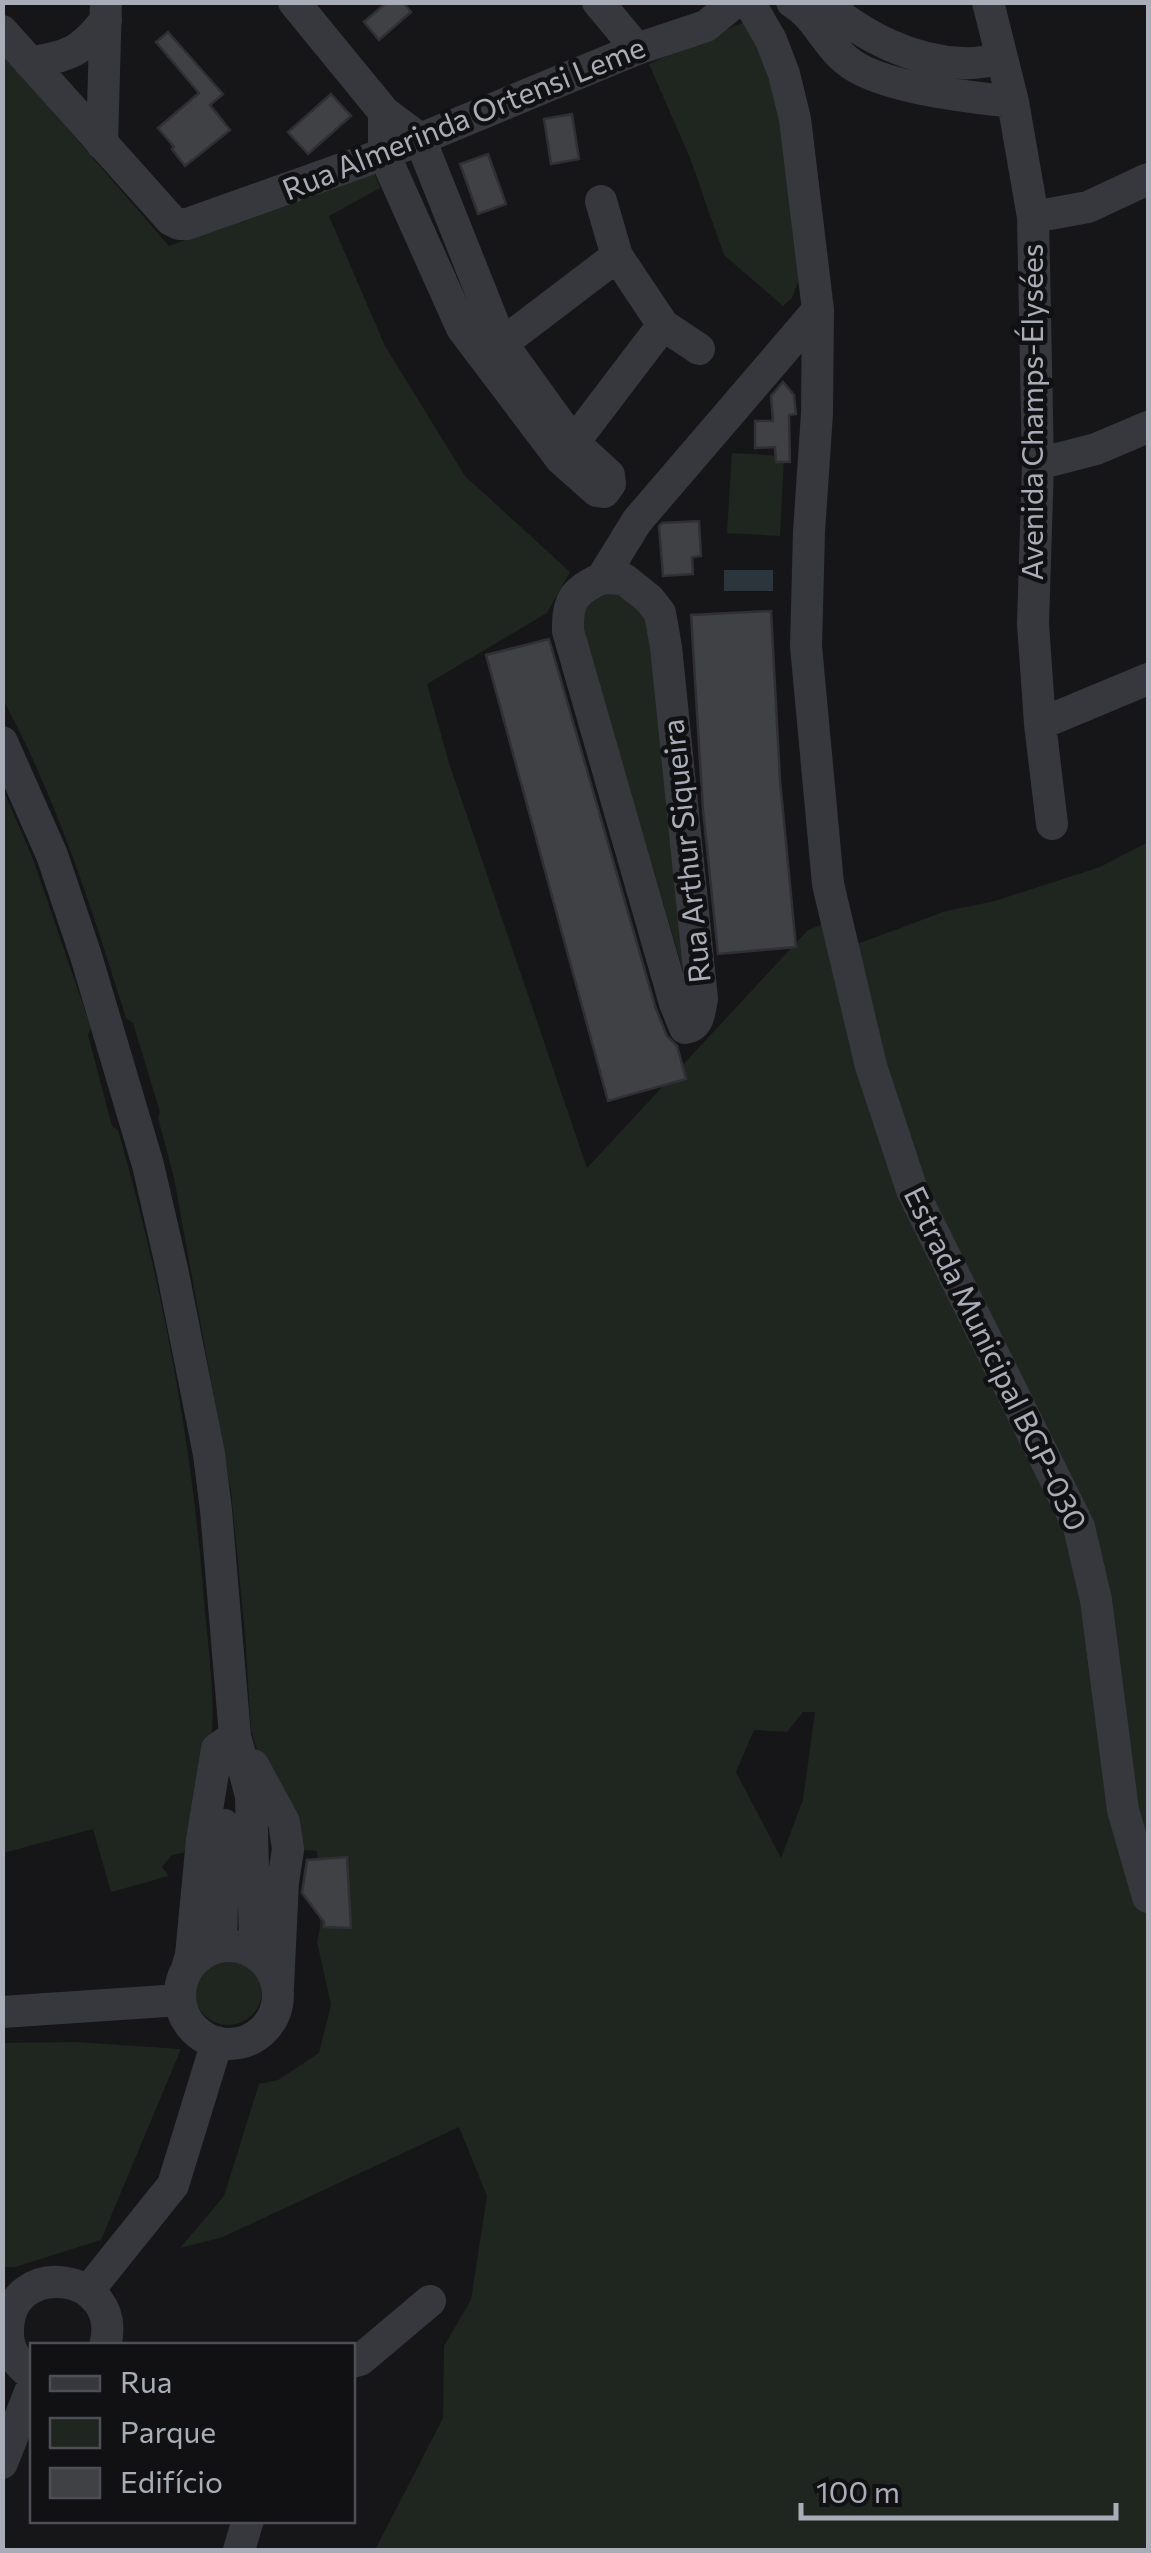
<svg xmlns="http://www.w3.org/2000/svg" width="1151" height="2553" font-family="Commissioner,sans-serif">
<rect width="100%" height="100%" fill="#161618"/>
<!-- green -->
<path fill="#1e261f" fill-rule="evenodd" d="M744,22L767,66L786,137L800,277L792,298L783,306L724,255L690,158L649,64Z
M2,53L169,246L373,169L380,188L329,216L385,346L465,476L570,572L547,613L427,684L449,763L587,1168L808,930L845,915L852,946L946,911L995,901L1100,867L1148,842V2550H375L443,2418L444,2346L471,2300L487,2196L459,2127L223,2237L180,2248L224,2196L259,2084L278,2080L319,2053L331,2005L317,1942L320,1928V1884L318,1883L317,1851L304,1850L303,1861H296L270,1778L256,1747L251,1730L245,1634L231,1491L174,1178L158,1118L160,1112L133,1023L126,1018C92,910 58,800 3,700ZM803,1712H815L803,1800L781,1858L736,1772L754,1730L787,1732ZM347,1857L351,1927H324V1859Z
M732,453L784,456L780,536L727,533Z
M603,593L618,594L654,624L689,991L583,630V613L588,601Z
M2,787L33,859L91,1028L88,1035L112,1126L118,1130C162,1283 192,1441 204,1600C208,1648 216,1697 211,1745C208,1777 199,1810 193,1842L183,1853L172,1855L162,1867L169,1876L111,1892L93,1829L3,1853Z
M194 1991a34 34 0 1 1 68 0a34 34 0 1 1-68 0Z
M77,2042L181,2049L101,2240L15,2267H3V2043Z"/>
<!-- water -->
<path fill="#2c353c" d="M724,570H773V591H724Z"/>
<!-- building -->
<path fill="#404145" stroke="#303034" stroke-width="2.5" d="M387,2H403L411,12L379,40L364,22Z
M168,32L223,94L210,105L230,130L185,166L172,149L174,147L158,128L199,93L156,42Z
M331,94L351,116L308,154L288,132Z
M572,114L579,159L551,164L544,119Z
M488,154L506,204L478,214L460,164Z
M783,382L794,395L796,414L789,415L790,462H776L775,447L755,448V421H773L771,396Z
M699,521L701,556L692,557L693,574L663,576L659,526L662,523Z
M771,611L780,780L796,947L718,954L703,810L691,615Z
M549,639L656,1009L667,1036L677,1046L686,1079L608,1101L486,655Z
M347,1857L351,1928L324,1927V1922L302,1893L307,1860Z"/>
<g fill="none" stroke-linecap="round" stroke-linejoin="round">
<!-- minor -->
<path stroke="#37383d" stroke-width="32" d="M294,2L384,112L420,139L501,342L573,442L609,475L610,484L604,492L597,491L561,459L462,328L384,154V112
M598,2L637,49
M749,2L771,40L784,74L795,119L818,310L817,413L809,532L806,646L828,884L871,1066L912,1190L1079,1527L1096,1600L1123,1810L1148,1897
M792,2C816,16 825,43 846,60C878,88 970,97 1013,102
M823,2C862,36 911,61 963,63C976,64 989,61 1002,59
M988,2L1013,102L1033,217L1038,464L1033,624L1040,724L1052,824
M2,31L171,220L179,224H187L384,154L637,49L706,26L735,2
M30,63C70,55 80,53 106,20
M102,144L106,2
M601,201L617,256L663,325L699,349
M1033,217L1088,207L1148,179
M488,354L617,256
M561,459L663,325
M1038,464L1096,449L1148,427
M602,578L624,579L649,599L660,613L666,647L702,999C699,1012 700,1026 685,1028L675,1003L568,631C567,600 574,591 602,578Z
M602,578L637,521L818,310
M1040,724L1148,679
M2,742L52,855L86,956L148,1165L172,1269L209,1454L216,1510L235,1736L251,1796L255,1939L257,1954
M253,1765L284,1822L288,1849L283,1882L278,1987
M221,1945L224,1825
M180 1995a49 49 0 1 1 98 0a49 49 0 1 1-98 0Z
M186,1972L191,1955L202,1840L217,1749L235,1736
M2,2012L180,2000
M88,2291L173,2185L217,2042
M352,2362L360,2360L430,2301
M32,2375C17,2364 7,2349 8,2330C9,2257 125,2271 105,2346
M2,2463L32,2387
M239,2550L248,2520"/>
</g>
<g text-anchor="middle" stroke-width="9" stroke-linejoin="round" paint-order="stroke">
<!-- street labels -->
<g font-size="30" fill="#a8adb8" stroke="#111113">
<text transform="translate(464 119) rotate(-22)" y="10">Rua Almerinda Ortensi Leme</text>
<text transform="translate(1033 412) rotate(-90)" y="10">Avenida Champs-Élysées</text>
<text transform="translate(687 851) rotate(-96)" y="10">Rua Arthur Siqueira</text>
<text transform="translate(995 1359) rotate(64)" y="10">Estrada Municipal BGP-030</text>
</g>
</g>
<!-- border -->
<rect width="1151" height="2553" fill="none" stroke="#a8adb8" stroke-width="10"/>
<!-- legend -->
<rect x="30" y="2343" width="325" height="180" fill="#111113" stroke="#4d4f55" stroke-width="2.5"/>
<rect x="50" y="2376" width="50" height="15" fill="#37383d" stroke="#4d4f55" stroke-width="2.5"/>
<text x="120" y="2393" font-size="30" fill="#a8adb8">Rua</text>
<rect x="50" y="2418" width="50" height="30" fill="#1e261f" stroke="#4d4f55" stroke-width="2.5"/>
<text x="120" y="2443" font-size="30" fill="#a8adb8">Parque</text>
<rect x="50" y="2468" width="50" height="30" fill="#404145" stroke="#4d4f55" stroke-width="2.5"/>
<text x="120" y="2493" font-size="30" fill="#a8adb8">Edifício</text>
<!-- scale -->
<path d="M801 2503v15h315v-15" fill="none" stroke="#a8adb8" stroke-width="5"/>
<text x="816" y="2503" font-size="30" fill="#a8adb8" stroke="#111113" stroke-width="8" paint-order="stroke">100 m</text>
</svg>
